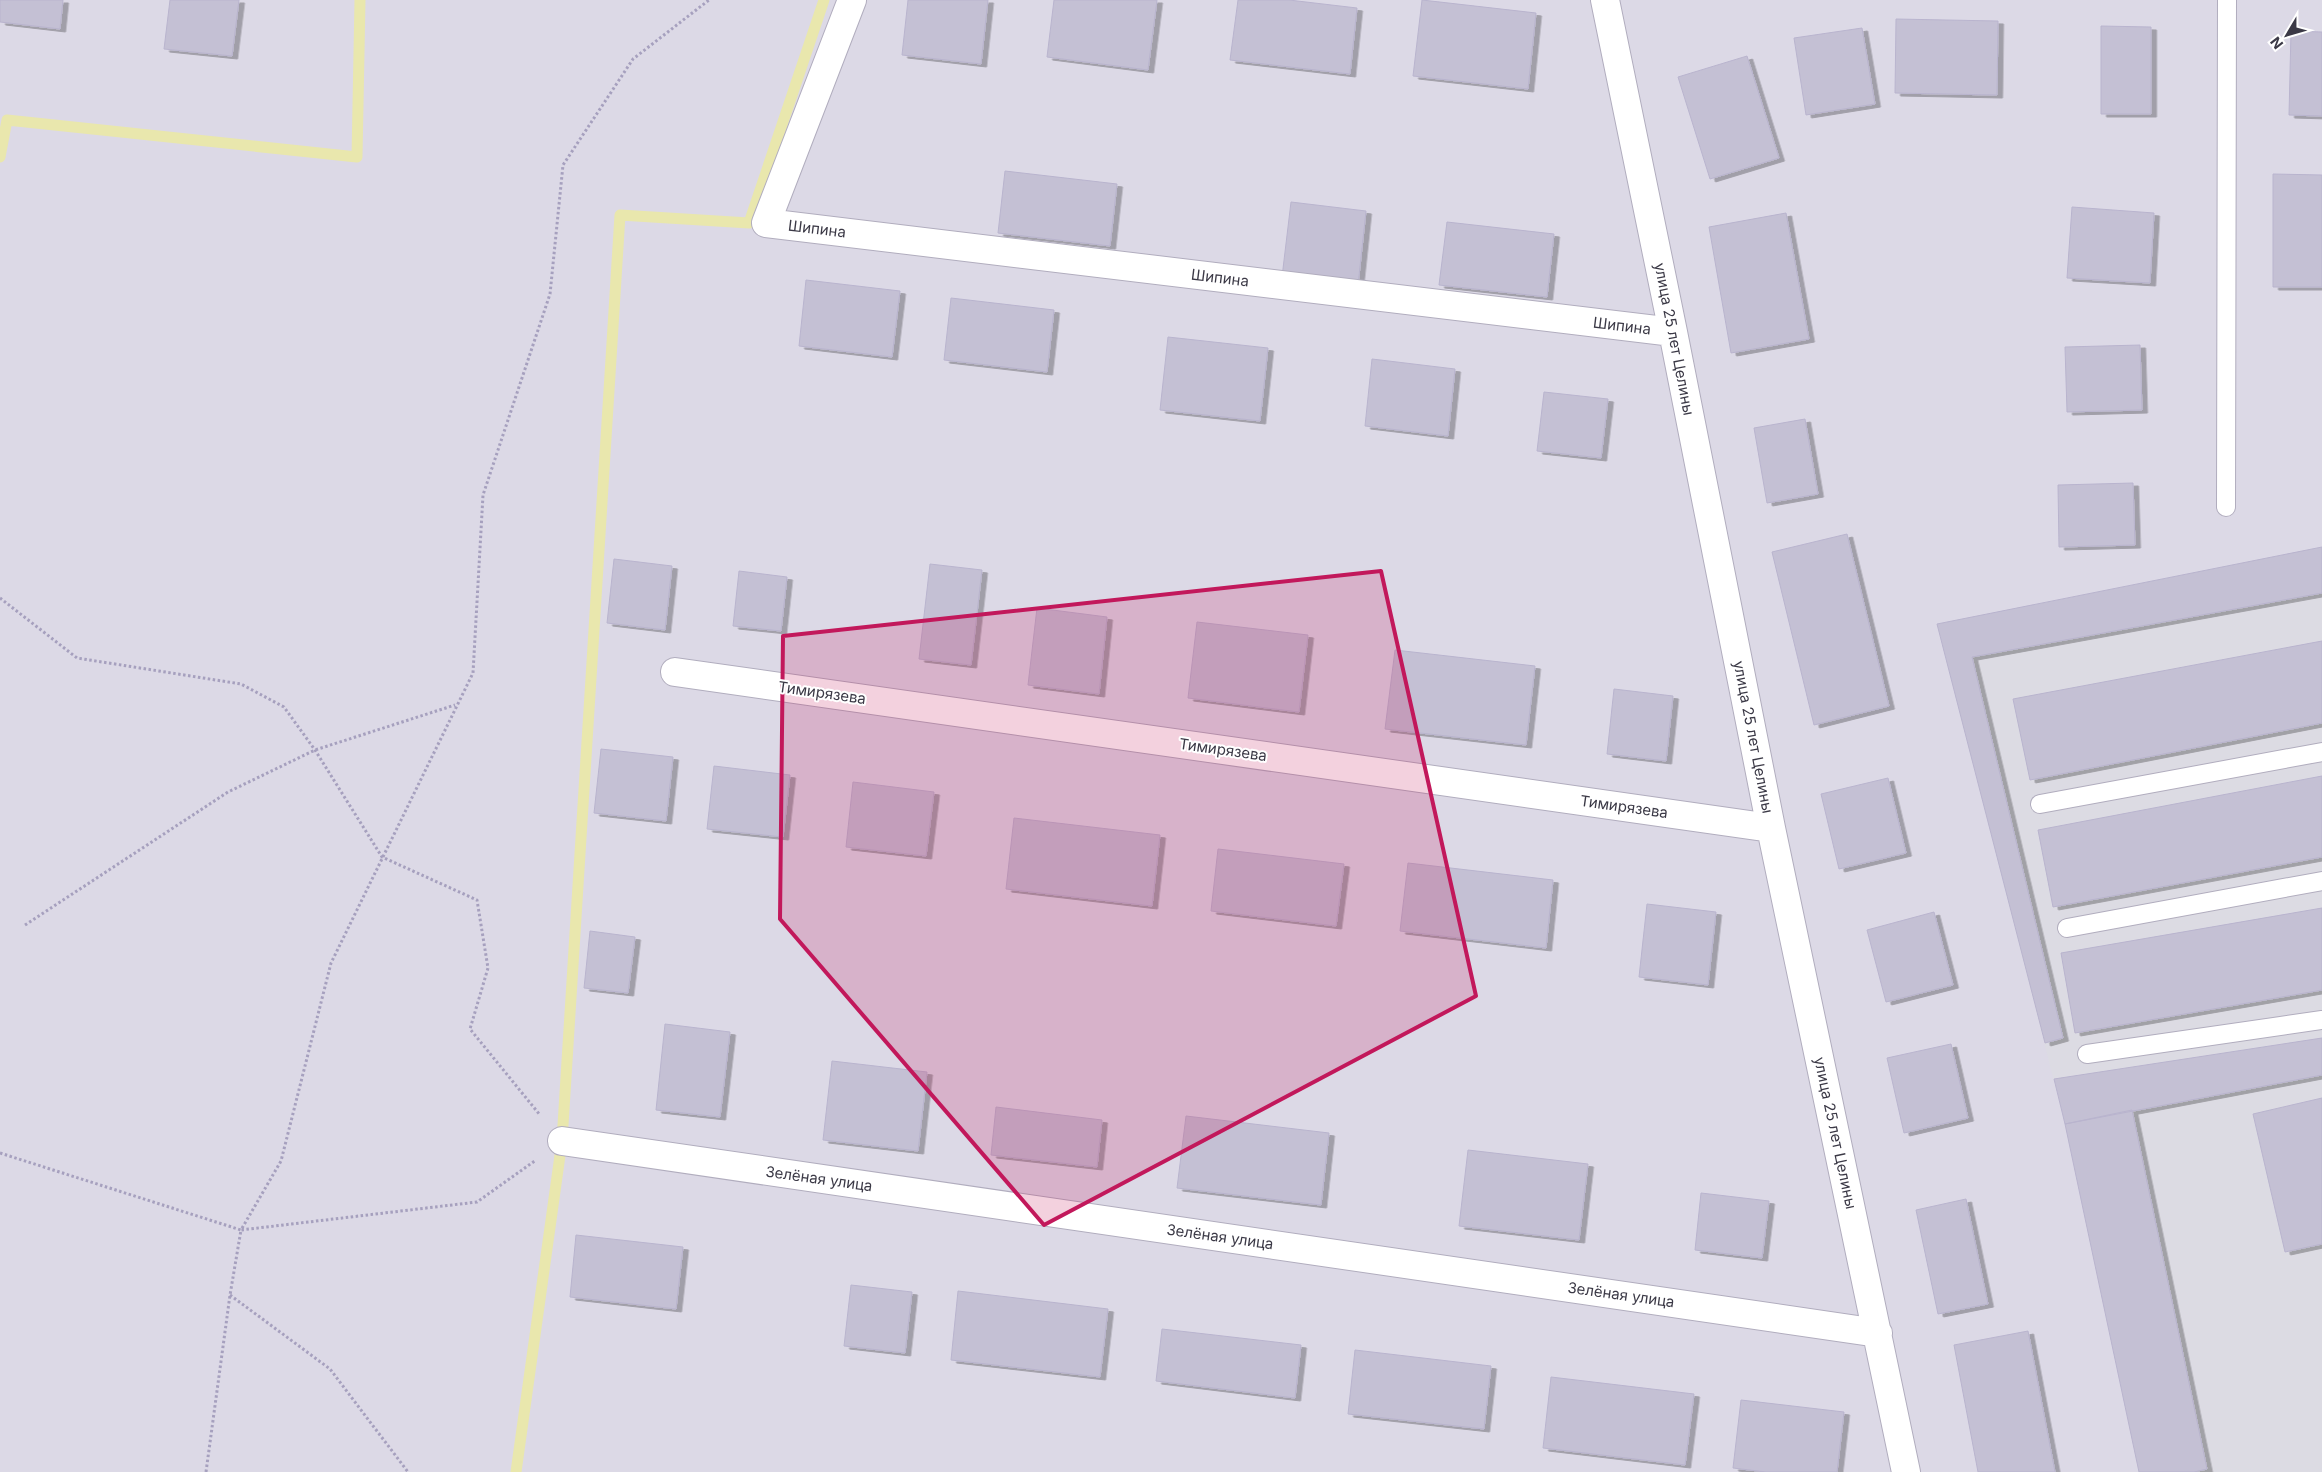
<svg xmlns="http://www.w3.org/2000/svg" width="2322" height="1472" font-family="Inter,sans-serif">
<defs>
<filter id="shadow"><feDropShadow dx="5.5" dy="3" stdDeviation="0" flood-color="#0004"/></filter>
</defs>
<rect width="100%" height="100%" fill="#eceaf3"/>
<!-- residential -->
<path fill="#dcd9e6" d="M0,0H2322V1472H0Z"/>
<!-- industrial -->
<path fill="#dcdbe3" d="M2322,547V1472H2143L2065,1124L1937,624Z"/>
<g fill="none" stroke-linecap="round" stroke-linejoin="round">
<!-- stream -->
<path stroke="#e9e7ad" stroke-width="11" d="M0,157L7,120L357,157L360,0
M516,1472L562,1141L620,215L749,223L824,0"/>
</g>
<!-- building -->
<path fill="#c4c0d4" stroke="#b9b4ce" filter="url(#shadow)" d="M0,0H63L60,29L0,22Z
M170,0H239L232,56L164,49Z
M908,0H988L981,64L902,55Z
M1054,0H1157L1148,70L1047,57Z
M1238,0H1289L1357,8L1350,74L1230,60Z
M1422,0L1536,13L1528,89L1413,76Z
M1896,19L1998,21L1997,95L1895,93Z
M2101,26L2151,27V114H2101Z
M1862,28L1875,104L1806,115L1794,38Z
M2291,31L2322,32V116L2289,115Z
M1747,56L1779,158L1710,179L1678,77Z
M1005,171L1117,184L1110,246L998,233Z
M2273,174L2322,175V287H2273Z
M1291,202L1366,211L1358,285L1282,277Z
M2072,207L2154,213L2150,283L2067,278Z
M1786,213L1809,339L1731,353L1709,227Z
M1447,222L1554,234L1547,297L1439,285Z
M806,280L900,291L892,357L799,346Z
M951,298L1054,310L1047,372L944,360Z
M1168,337L1268,348L1260,421L1160,410Z
M2140,345L2142,410L2067,412L2065,347Z
M1372,359L1455,369L1448,436L1365,426Z
M1544,392L1608,399L1601,458L1537,451Z
M1805,419L1818,494L1767,503L1754,428Z
M2133,483L2135,545L2059,547L2058,485Z
M1847,534L1889,706L1814,725L1772,552Z
M2322,547V593L1972,657L2063,1038L2045,1043L1937,624Z
M614,559L672,566L665,630L607,623Z
M930,564L982,570L971,665L919,659Z
M739,571L787,577L781,631L733,626Z
M1037,608L1107,617L1099,694L1028,685Z
M1197,622L1308,635L1299,712L1188,698Z
M2322,641V723L2030,780L2013,699Z
M1395,650L1535,666L1526,745L1385,729Z
M1614,689L1673,696L1666,761L1607,754Z
M601,749L673,757L666,821L594,813Z
M714,766L790,775L783,837L707,829Z
M2322,776V857L2053,907L2038,830Z
M1888,778L1906,853L1839,869L1821,794Z
M853,782L934,792L926,856L846,847Z
M1014,818L1160,835L1152,906L1006,889Z
M1218,849L1344,864L1336,926L1211,911Z
M1408,863L1553,880L1546,948L1400,931Z
M1647,904L1716,912L1708,985L1639,977Z
M2322,908V990L2075,1033L2061,953Z
M1934,912L1953,985L1886,1002L1867,930Z
M590,931L635,937L628,993L584,988Z
M665,1024L730,1032L720,1117L656,1110Z
M2322,1038V1075L2065,1124L2054,1079Z
M1951,1044L1968,1118L1904,1133L1887,1058Z
M832,1061L927,1072L918,1151L823,1140Z
M2322,1098V1244L2285,1252L2253,1114Z
M996,1107L1102,1120L1097,1167L991,1155Z
M2132,1110L2207,1469L2194,1472H2139L2065,1124Z
M1186,1116L1329,1133L1321,1205L1177,1188Z
M1468,1150L1588,1164L1579,1240L1459,1226Z
M1701,1193L1769,1201L1762,1258L1695,1250Z
M1966,1199L1988,1304L1938,1314L1916,1210Z
M576,1235L683,1247L676,1309L570,1297Z
M851,1285L912,1292L905,1353L844,1346Z
M958,1291L1108,1309L1100,1377L951,1360Z
M1162,1329L1301,1345L1295,1398L1156,1381Z
M2028,1331L2055,1472H1978L1954,1345Z
M1355,1350L1491,1366L1484,1429L1348,1414Z
M1551,1377L1694,1394L1685,1465L1543,1448Z
M1741,1400L1844,1412L1837,1472H1766L1733,1468Z"/>
<g fill="none" stroke-linecap="round" stroke-linejoin="round">
<!-- lane casing -->
<g stroke="#b1adbe" stroke-width="20">
<path id="lane" d="M2226,507L2227,0
M2040,804L2322,752
M2067,928L2322,881
M2087,1054L2322,1020"/>
</g>
<!-- street casing -->
<g stroke="#b1adbe" stroke-width="30">
<path id="street" d="M852,0L766,223L1673,332
M1605,0L1673,332L1771,828L1906,1472
M675,672L1771,828
M562,1141L1878,1333"/>
</g>
<!-- path -->
<path stroke="#a6a0be" stroke-width="3" stroke-dasharray="2.5 2.5" stroke-linecap="butt" d="M0,598L77,658L241,684L284,707L315,750L382,857L477,900L488,968L470,1029L540,1115
M25,925L228,792L315,750L455,705
M0,1153L241,1230L281,1161L331,963L473,673L483,495L550,294L563,165L633,59L709,0
M230,1295L330,1369L408,1472
M206,1472L230,1295L241,1230L477,1202L536,1160"/>
<!-- lane -->
<use href="#lane" stroke="#fff" stroke-width="18"/>
<!-- street -->
<use href="#street" stroke="#fff" stroke-width="28"/>
</g>
<!-- marked area -->
<path fill="#c2185b" fill-opacity="0.2" stroke="#c2185b" stroke-width="4" stroke-linejoin="round" d="M1381,571L1476,996L1044,1225L780,919L783,636Z"/>
<g text-anchor="middle" stroke-width="4" stroke-linejoin="round" paint-order="stroke">
<!-- street labels -->
<g font-size="15" fill="#3b3946" stroke="#fff">
<text transform="translate(817 229) rotate(7)" y="5">Шипина</text>
<text transform="translate(1220 278) rotate(7)" y="5">Шипина</text>
<text transform="translate(1622 326) rotate(7)" y="5">Шипина</text>
<text transform="translate(1674 339) rotate(79)" y="5">улица 25 лет Целины</text>
<text transform="translate(822 693) rotate(8)" y="5">Тимирязева</text>
<text transform="translate(1753 737) rotate(79)" y="5">улица 25 лет Целины</text>
<text transform="translate(1223 750) rotate(8)" y="5">Тимирязева</text>
<text transform="translate(1624 807) rotate(8)" y="5">Тимирязева</text>
<text transform="translate(1835 1133) rotate(78)" y="5">улица 25 лет Целины</text>
<text transform="translate(819 1179) rotate(8)" y="5">Зелёная улица</text>
<text transform="translate(1220 1237) rotate(8)" y="5">Зелёная улица</text>
<text transform="translate(1621 1295) rotate(8)" y="5">Зелёная улица</text>
</g>
</g>
<!-- north arrow -->
<g transform="translate(2287 35) rotate(232)" stroke="#ffffff" stroke-width="4" paint-order="stroke">
<path d="M0-4L9 19L0 12L-9 19Z" fill="#3b3946"/>
<text y="-8" font-size="14" font-weight="bold" text-anchor="middle" fill="#3b3946">N</text>
</g>
</svg>
